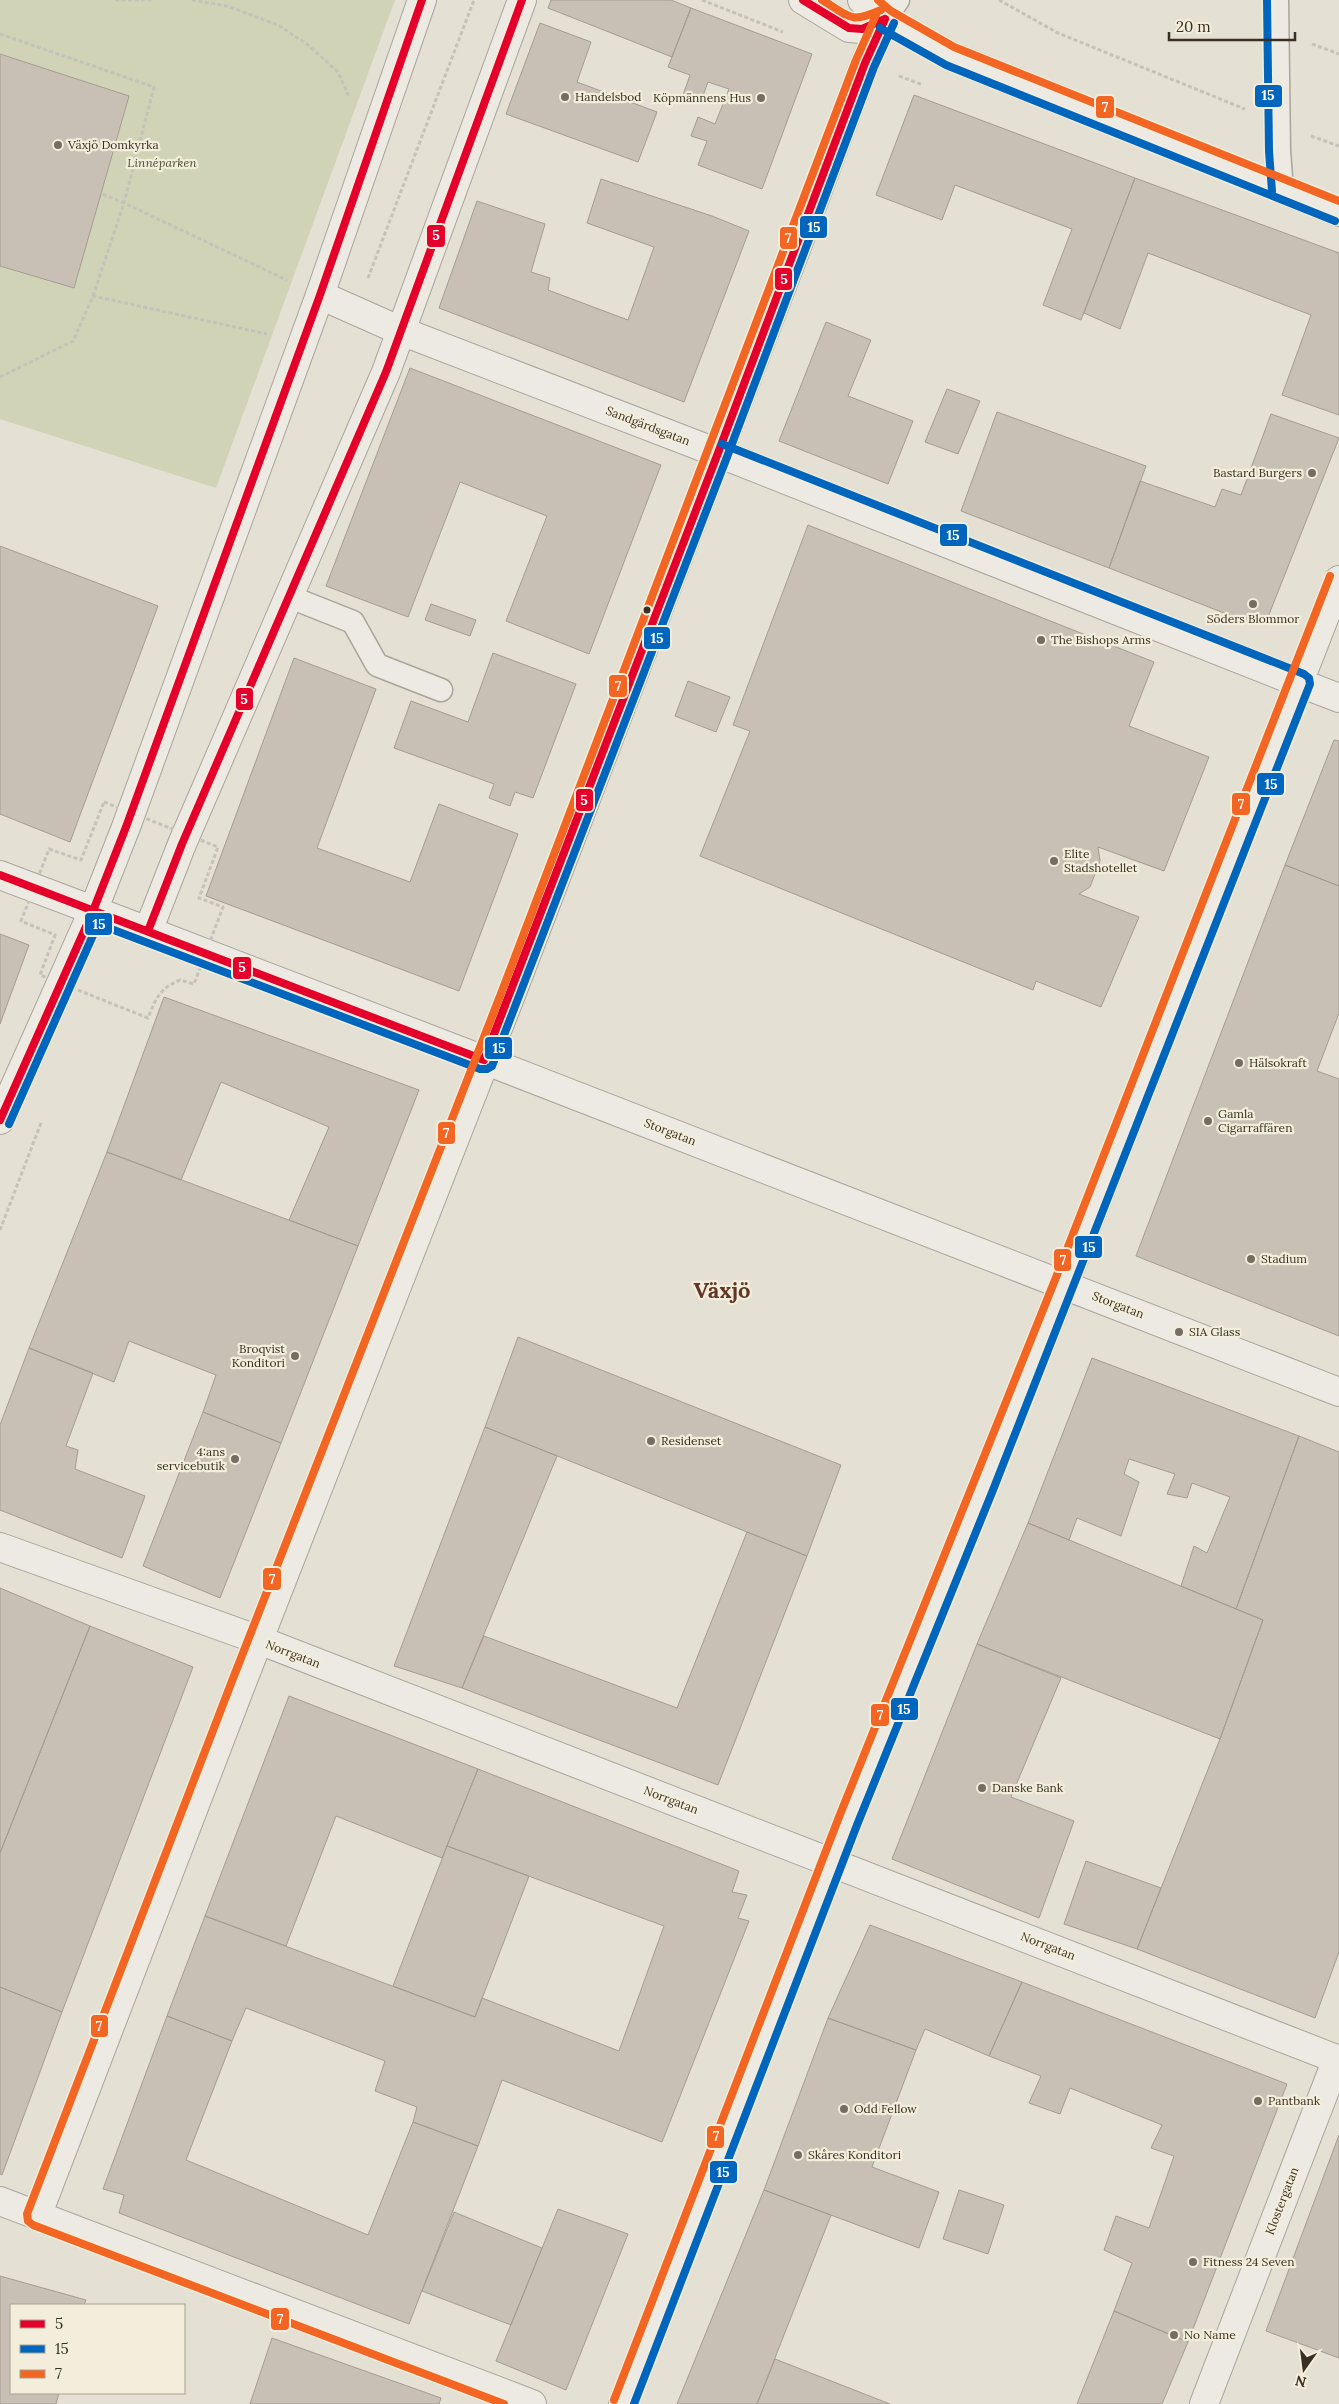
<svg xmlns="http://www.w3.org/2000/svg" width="1339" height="2404" font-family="Lora,serif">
<rect width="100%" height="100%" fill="#e4e0d3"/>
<!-- green -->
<path fill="#d1d3b7" d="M0,0H395L216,488L0,419Z"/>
<!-- building -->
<path fill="#c8c0b4" stroke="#a49c92" d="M551,0H671L691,8L672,57L548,8Z
M691,8L812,54L762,189L698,165L707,141L691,136L698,117L715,124L729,89L708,82L701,101L683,95L690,75L668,67Z
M540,23L591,42L577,82L657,112L638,162L506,114Z
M0,54L129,96L74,288L0,266Z
M914,95L1135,178L1081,320L1043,305L1072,229L955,185L942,220L876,195Z
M1135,178L1339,253V415L1282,395L1311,315L1148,253L1120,329L1084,313Z
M601,179L712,216L749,231L684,402L439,308L477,201L545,224L531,272L550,278L548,290L628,320L654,247L587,223Z
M826,322L871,340L848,396L913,421L888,484L779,441Z
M410,368L661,465L589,654L506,621L547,516L460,482L408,617L326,586Z
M947,389L980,401L958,454L925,442Z
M997,412L1146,466L1109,568L961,511Z
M1271,414L1339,438L1268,617L1252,624L1109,568L1140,481L1215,507L1222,489L1241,495Z
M808,525L1154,662L1129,726L1209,757L1164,871L1098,847L1100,861L1090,887L1079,894L1139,917L1101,1007L1036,981L1033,990L700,856L750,731L733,725Z
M0,546L158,606L70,842L0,814Z
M431,604L476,620L470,636L425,620Z
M493,653L576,684L533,798L515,792L510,806L489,798L494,784L394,748L411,701L468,722Z
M294,658L376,689L317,848L410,882L439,804L518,834L459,991L206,896Z
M688,681L730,697L716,732L675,716Z
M1334,740L1339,741V886L1285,865Z
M1285,865L1339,886V1013L1317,1071L1339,1079V1336L1136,1256Z
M0,934L29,945L0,1024Z
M164,997L419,1090L358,1246L289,1220L329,1127L221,1082L181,1180L107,1152Z
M107,1152L358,1246L281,1443L203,1412L216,1375L129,1341L114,1382L29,1348Z
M518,1337L841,1465L807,1556L485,1427Z
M29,1348L93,1373L66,1446L78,1450L75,1469L145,1496L122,1558L0,1510V1425Z
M1092,1358L1299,1436L1236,1609L1181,1586L1194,1546L1207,1553L1230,1497L1192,1483L1187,1498L1167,1494L1175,1474L1129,1459L1124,1474L1139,1482L1121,1536L1077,1518L1069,1540L1028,1523Z
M203,1412L281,1443L220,1598L143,1566Z
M485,1427L557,1456L462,1688L394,1666Z
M1299,1436L1339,1452V1952L1315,2018L1137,1949L1220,1739L1263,1620L1236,1609Z
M1028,1523L1263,1620L1220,1739L977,1644Z
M747,1532L807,1556L718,1785L462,1688L484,1636L677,1708Z
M0,1588L90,1626L0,1853Z
M90,1626L193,1667L62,2012L0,1987V1853Z
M977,1644L1061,1678L1011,1797L1074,1821L1039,1918L892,1859Z
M289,1696L478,1769L442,1858L336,1816L286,1946L205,1916Z
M478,1769L739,1871L732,1892L747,1895L738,1918L749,1921L662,2142L502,2080L478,2146L413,2122L417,2107L375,2091L385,2061L246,2008L232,2041L167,2016L205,1916L475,2017L482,1998L619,2051L664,1926L447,1846Z
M447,1846L529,1876L475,2017L393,1986Z
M1086,1861L1161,1888L1137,1949L1064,1924Z
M870,1925L1022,1982L989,2056L925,2029L916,2050L828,2018Z
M1022,1982L1287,2084L1188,2342L1114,2311L1132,2263L1104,2250L1116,2216L1149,2228L1174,2156L1151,2148L1162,2125L1070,2088L1060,2114L1029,2103L1041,2076L989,2056Z
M0,1987L62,2012L2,2175L0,2174Z
M167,2016L232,2041L186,2160L368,2235L413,2122L478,2146L409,2324L119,2213L124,2195L103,2189Z
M828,2018L916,2050L872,2167L939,2192L919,2248L764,2190Z
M1339,2135V2358L1266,2331Z
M764,2190L831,2215L757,2404H677Z
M959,2190L1004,2205L988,2254L943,2239Z
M558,2209L628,2234L566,2390L496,2361Z
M454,2212L542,2248L511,2325L422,2291Z
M0,2276L86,2300L84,2305H11V2393H59L56,2404H0Z
M1114,2311L1188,2342L1162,2404H1077Z
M272,2338L441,2398L439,2404H250Z
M775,2359L890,2404H757Z"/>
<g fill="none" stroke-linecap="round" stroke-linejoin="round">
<!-- service casing -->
<g stroke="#aaa59b" stroke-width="25">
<path id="service" d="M1277,0L1279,151L1282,190
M885,19L898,0
M290,597L353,622L377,665L441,690"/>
</g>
<!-- pedestrian casing -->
<g stroke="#aaa59b" stroke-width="30">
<path id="pedestrian" d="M1300,683L1339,698
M484,1060L1339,1392"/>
</g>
<!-- minor casing -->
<g stroke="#aaa59b" stroke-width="30">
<path id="minor" d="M320,295L401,331L718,453L1300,683
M148,931L484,1060
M0,1547L259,1640L1339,2060
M0,2201L532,2404
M37,2216L241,1685L511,995L798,244L865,63L885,19
M623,2404L848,1821L1064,1284L1339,580
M1204,2404L1337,2059"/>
</g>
<!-- tertiary casing -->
<g stroke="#aaa59b" stroke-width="30">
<path id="tertiary" d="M803,0L849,28L862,29L885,19
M862,0L885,19L950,56L1339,212
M0,875L148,931L182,844L386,372L522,0
M0,1120L93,911L126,827L320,295L422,0"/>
</g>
<!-- path -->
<path stroke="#c6c2ba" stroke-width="3" stroke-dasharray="4 2.5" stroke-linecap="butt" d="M115,0H153
M192,0L227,6L278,25L307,44L338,72L349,97
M702,0L783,32
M999,0L1058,33L1245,109
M0,34L154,87L124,203L287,280
M1312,44L1339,54
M899,76L923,85
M1311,136L1339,146
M368,278L474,0
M93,296L124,203L103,194
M0,377L73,341L93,296L267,334
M104,802L218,847L199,898L223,907L194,984L180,980C159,989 156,998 148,1018L40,975L55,935L21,921L49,849L81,860Z
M0,1230L41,1123"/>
<!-- service -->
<use href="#service" stroke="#edeae3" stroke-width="22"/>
<!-- pedestrian -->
<use href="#pedestrian" stroke="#edeae3" stroke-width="28"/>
<!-- minor -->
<use href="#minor" stroke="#edeae3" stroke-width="28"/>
<!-- tertiary -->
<use href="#tertiary" stroke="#edeae3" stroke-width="28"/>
<!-- bus-1 casing -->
<g stroke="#f3eddb" stroke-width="11">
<path id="bus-1" d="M803,0L849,28L862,29L885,19
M0,875L484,1060
M148,931L182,844L386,372L522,0
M484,1060L718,453L865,63L885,19
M0,1120L93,911L126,827L320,295L422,0"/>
</g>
<!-- bus-2 casing -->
<g stroke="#f3eddb" stroke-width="11">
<path id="bus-2" d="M1267,0L1269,151L1272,191
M880,28L946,65L1335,221
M9,1124L98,924L480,1069H487L492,1066L727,457L874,67L894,23
M634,2404L857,1825L993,1490L1310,684L1309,678L1304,674L722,444"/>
</g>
<!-- bus-3 casing -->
<g stroke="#f3eddb" stroke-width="11">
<path id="bus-3" d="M822,0C851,17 849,24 881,10
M878,0L891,11L954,47L1339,201
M614,2400L839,1817L1055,1280L1330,576
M504,2404L33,2225L28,2221L27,2214L232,1681L502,991L856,60L876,15"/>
</g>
<!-- bus-1 -->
<use href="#bus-1" stroke="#e4002b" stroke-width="8"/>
<!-- bus-2 -->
<use href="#bus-2" stroke="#0065bd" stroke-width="8"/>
<!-- bus-3 -->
<use href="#bus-3" stroke="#f26522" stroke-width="8"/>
</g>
<!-- markers -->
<g fill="#756d61" stroke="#f3eddb" stroke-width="2">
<circle cx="565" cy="97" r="5"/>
<circle cx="761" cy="98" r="5"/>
<circle cx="58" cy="145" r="5"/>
<circle cx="1312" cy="473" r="5"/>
<circle cx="1253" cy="604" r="5"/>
<circle cx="1041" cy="640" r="5"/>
<circle cx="1054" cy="861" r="5"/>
<circle cx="1239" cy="1063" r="5"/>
<circle cx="1208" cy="1121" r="5"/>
<circle cx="1251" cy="1259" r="5"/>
<circle cx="1179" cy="1332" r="5"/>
<circle cx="295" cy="1356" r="5"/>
<circle cx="651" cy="1441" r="5"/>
<circle cx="235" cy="1459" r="5"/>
<circle cx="982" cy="1788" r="5"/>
<circle cx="1258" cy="2101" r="5"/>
<circle cx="844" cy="2109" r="5"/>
<circle cx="798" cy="2155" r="5"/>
<circle cx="1193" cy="2262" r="5"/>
<circle cx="1174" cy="2335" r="5"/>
</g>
<circle fill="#392f23" stroke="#f3eddb" stroke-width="2" cx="647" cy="610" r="4.5"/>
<g text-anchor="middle" stroke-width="4.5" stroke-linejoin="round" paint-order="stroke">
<!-- poi labels -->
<g font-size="12" fill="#392f23" stroke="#f3eddb" text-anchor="start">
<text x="575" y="101">Handelsbod</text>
<text x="751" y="102" text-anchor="end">Köpmännens Hus</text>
<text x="68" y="149">Växjö Domkyrka</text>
<text x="1302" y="477" text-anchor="end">Bastard Burgers</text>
<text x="1253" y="623" text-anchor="middle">Söders Blommor</text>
<text x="1051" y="644">The Bishops Arms</text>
<text x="1064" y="858">Elite<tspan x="1064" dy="14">Stadshotellet</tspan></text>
<text x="1249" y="1067">Hälsokraft</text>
<text x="1218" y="1118">Gamla<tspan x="1218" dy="14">Cigarraffären</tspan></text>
<text x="1261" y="1263">Stadium</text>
<text x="1189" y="1336">SIA Glass</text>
<text x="285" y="1353" text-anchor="end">Broqvist<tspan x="285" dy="14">Konditori</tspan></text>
<text x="661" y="1445">Residenset</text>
<text x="225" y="1456" text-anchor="end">4:ans<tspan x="225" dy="14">servicebutik</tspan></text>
<text x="992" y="1792">Danske Bank</text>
<text x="1268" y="2105">Pantbank</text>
<text x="854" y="2113">Odd Fellow</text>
<text x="808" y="2159">Skåres Konditori</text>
<text x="1203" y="2266">Fitness 24 Seven</text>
<text x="1184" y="2339">No Name</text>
</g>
<!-- park labels -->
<g font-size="12" font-style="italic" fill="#47532c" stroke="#f3eddb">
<text x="162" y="167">Linnéparken</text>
</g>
<!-- street labels -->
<g font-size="12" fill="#392f23" stroke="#f3eddb">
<text transform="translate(648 426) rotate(21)" y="4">Sandgärdsgatan</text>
<text transform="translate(670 1132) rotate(21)" y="4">Storgatan</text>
<text transform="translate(1118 1305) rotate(21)" y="4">Storgatan</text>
<text transform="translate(293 1654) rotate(21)" y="4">Norrgatan</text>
<text transform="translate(671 1800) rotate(21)" y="4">Norrgatan</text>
<text transform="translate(1048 1946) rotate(21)" y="4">Norrgatan</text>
<text transform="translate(1282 2201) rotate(-69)" y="4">Klostergatan</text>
</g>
<!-- town labels -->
<g font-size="22" font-weight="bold" fill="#613627" stroke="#f3eddb">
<text x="722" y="1298">Växjö</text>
</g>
</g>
<g stroke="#f3eddb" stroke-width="2">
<rect x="1254" y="84" width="29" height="24" rx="5" fill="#0065bd"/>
<rect x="1095" y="95" width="20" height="24" rx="5" fill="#f26522"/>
<rect x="799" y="215" width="29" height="24" rx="5" fill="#0065bd"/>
<rect x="426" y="224" width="20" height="24" rx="5" fill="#e4002b"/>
<rect x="779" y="226" width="19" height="24" rx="5" fill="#f26522"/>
<rect x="774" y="267" width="19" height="24" rx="5" fill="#e4002b"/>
<rect x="939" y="523" width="29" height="24" rx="5" fill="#0065bd"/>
<rect x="643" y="626" width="28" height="24" rx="5" fill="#0065bd"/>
<rect x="608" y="674" width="20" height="24" rx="5" fill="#f26522"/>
<rect x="235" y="687" width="19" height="24" rx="5" fill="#e4002b"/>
<rect x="1256" y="772" width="29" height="24" rx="5" fill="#0065bd"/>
<rect x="575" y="788" width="19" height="24" rx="5" fill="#e4002b"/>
<rect x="1231" y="792" width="20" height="24" rx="5" fill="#f26522"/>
<rect x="84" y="912" width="29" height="24" rx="5" fill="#0065bd"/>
<rect x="232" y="956" width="20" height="24" rx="5" fill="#e4002b"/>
<rect x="484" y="1036" width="29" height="24" rx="5" fill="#0065bd"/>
<rect x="437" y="1121" width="19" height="24" rx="5" fill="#f26522"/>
<rect x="1074" y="1235" width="29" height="24" rx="5" fill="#0065bd"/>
<rect x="1053" y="1248" width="19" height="24" rx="5" fill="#f26522"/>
<rect x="262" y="1567" width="20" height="24" rx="5" fill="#f26522"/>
<rect x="890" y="1697" width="29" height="24" rx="5" fill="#0065bd"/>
<rect x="870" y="1703" width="20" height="24" rx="5" fill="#f26522"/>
<rect x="90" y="2014" width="19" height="24" rx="5" fill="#f26522"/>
<rect x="706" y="2125" width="19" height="24" rx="5" fill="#f26522"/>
<rect x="709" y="2160" width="29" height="24" rx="5" fill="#0065bd"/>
<rect x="270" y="2307" width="20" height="24" rx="5" fill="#f26522"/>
</g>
<g font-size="14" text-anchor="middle" font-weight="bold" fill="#fff">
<text x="1268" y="100">15</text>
<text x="1105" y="112">7</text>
<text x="814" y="232">15</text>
<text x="436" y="240">5</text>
<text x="788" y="243">7</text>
<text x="784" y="284">5</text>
<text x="953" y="540">15</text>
<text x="657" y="643">15</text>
<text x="618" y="691">7</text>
<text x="244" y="704">5</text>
<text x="1271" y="789">15</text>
<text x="584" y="805">5</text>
<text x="1241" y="809">7</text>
<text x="99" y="929">15</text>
<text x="242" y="972">5</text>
<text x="499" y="1053">15</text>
<text x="446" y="1138">7</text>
<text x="1089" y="1252">15</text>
<text x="1063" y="1265">7</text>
<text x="272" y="1584">7</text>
<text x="904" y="1714">15</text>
<text x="880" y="1720">7</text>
<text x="99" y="2031">7</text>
<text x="716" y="2141">7</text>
<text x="723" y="2177">15</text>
<text x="280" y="2324">7</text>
</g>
<!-- legend -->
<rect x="10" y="2304" width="175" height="90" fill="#f3eddb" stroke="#a9a191"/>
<rect x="20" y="2320" width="25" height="8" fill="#e4002b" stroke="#a9a191"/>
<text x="55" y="2329" font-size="15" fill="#392f23">5</text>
<rect x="20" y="2345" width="25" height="8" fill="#0065bd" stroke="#a9a191"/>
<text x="55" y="2354" font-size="15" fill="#392f23">15</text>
<rect x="20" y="2370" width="25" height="8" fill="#f26522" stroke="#a9a191"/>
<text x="55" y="2379" font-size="15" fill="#392f23">7</text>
<!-- north arrow -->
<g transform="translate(1304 2369) rotate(194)" stroke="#f3eddb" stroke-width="4" paint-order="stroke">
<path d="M0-4L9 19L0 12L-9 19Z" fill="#392f23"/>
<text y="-8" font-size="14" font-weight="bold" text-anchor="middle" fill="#392f23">N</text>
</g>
<!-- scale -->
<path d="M1169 32v8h126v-8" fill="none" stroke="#392f23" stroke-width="2.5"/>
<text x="1176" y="32" font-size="15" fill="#392f23" stroke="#f3eddb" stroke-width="4" paint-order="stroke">20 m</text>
</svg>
